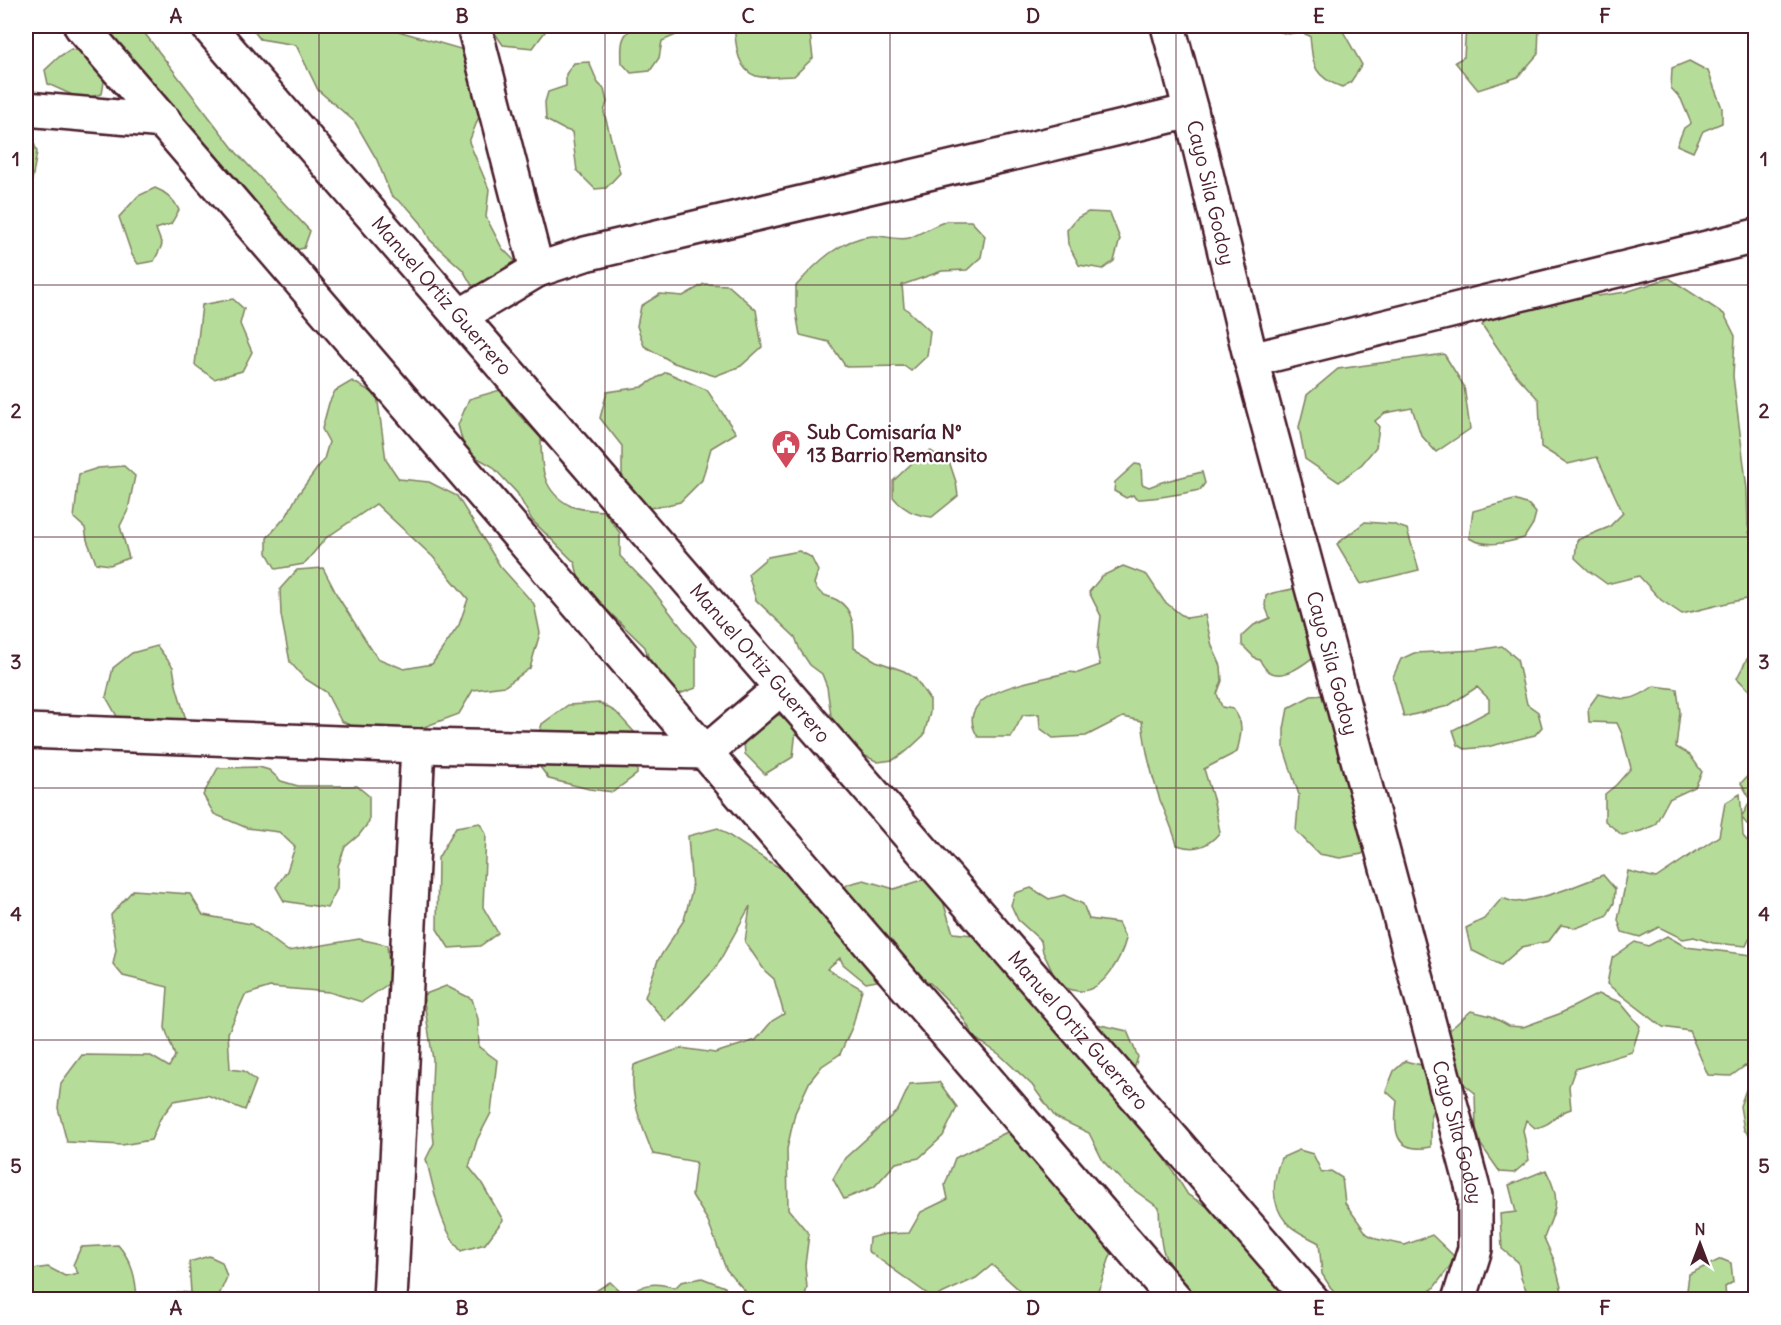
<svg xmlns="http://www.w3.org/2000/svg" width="1781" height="1325" font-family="Delius,sans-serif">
<rect width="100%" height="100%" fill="#fff"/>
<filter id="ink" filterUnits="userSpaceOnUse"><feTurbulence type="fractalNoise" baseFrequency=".0167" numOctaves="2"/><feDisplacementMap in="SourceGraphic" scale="12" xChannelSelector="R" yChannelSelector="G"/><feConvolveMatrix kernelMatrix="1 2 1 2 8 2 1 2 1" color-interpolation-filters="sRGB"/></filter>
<g filter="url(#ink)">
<!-- green -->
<path fill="#b5dd99" stroke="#807e62" stroke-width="1.5" d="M94,26H139L236,152L310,231L304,248L286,252L183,119Z
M250,26H381L464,50L480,114L469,142L489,189L486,217L502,248L516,262L518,279L478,296L463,270L430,240L421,223L409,209L391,195L377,160L355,122L318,90L296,45L260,39Z
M490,26H546L547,29L533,48L503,45Z
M638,26H677L676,35L662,41L659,58L650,71L631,73L622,63C621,46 620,32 638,26Z
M734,26H809L813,58L794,76C783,76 766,79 756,76C736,70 736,42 734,26Z
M1269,26H1340L1362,65L1350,83L1342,87C1312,76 1313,64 1310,36L1300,32L1288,34L1271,29Z
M1466,26H1539L1538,54L1518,77L1478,90L1455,62L1464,57Z
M71,49L98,55C106,69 105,79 102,94L81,99L48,84L45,70L60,56Z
M1689,61L1708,71L1722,108V123L1703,131L1693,152L1677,145L1684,128L1691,123L1681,99L1671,88L1672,68Z
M589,62L598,83L604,89L607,102L604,112L620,173L606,188L595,189L577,171L572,132L563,129L546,120L545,102L548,92L566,86V74L574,63Z
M26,138L34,143L37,152L29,197L32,217L28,241L26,243Z
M155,188C166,192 174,199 179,210L171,224L156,229L162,245L154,261L138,264L132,255L119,217L138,196Z
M1088,212L1110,213L1120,239L1114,261L1103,269L1079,265L1068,244L1067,230L1077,218Z
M947,221H971L985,236L981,257L967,270L942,271L902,285L904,307L930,331L927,356L911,371L904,366L846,367L829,342L800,335L796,312V286C816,263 840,239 872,236C884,235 898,241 909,238C922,233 934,225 947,221Z
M1566,270L1598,296L1626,292L1669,278L1724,314L1735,336L1733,376L1747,489L1748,525L1755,564L1754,598C1729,601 1706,609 1682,614L1661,600L1639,576L1607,584L1589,571L1575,558L1577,540L1609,527L1623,513L1597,457L1568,464L1541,447L1539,400L1517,376L1482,325L1520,276Z
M704,284L728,285L756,310L762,347L741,366L715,376L674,363L644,346L637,326L641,306L660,294L683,296Z
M233,299L244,309L240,324L252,352L242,371L214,379L195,365L202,305Z
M1444,354L1464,386L1470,429L1436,452L1421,435L1412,408L1385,413L1375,421L1379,427L1376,447L1362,464L1339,482L1305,459L1299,427L1307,395L1338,369Z
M666,372L707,390L736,433L711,448L702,480L680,502L658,507L637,509L622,487V446L600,418L607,392L642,387Z
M352,381L377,395L386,460L399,479L429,482L457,496L500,566L534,604L540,633L530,668L505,686L473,690L459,714L400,736L369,734L341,721L326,692L304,678L290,662L281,615L280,589L297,570L323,568L338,597L377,658L404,669L432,664L459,625L468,599L433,557L376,504L326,538L304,564L276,569L267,553V538L287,515L297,496L324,459L329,442L322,429L329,403L335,391Z
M500,390L518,414L541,438C541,467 542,492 571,506C580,510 594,510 604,511L620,533V556L651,588L696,646V688L662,700L645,647L608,611L597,606L591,594L579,580L575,563L532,520L517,493L492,466L465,451L458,425L469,399Z
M931,451L950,464L956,482L958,496L932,517C914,515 904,510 893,497V481C906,470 915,457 931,451Z
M1135,464L1141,465L1142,484L1149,487L1162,482L1202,472L1205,483L1200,490C1179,494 1158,499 1136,499L1133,495L1126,498L1114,491L1115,482Z
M124,466L135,476L128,510L120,526L129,558L110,565L96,563L87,540L85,528L74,518L79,474L98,468Z
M1514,500L1529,505L1536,513L1533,524L1524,538C1505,543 1486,548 1469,538L1473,511Z
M1365,522L1392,524L1407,529L1419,570L1361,584L1337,544Z
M799,551L811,557L818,571L814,584C822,598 825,594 837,600C855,610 854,631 854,648L876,661L904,671L915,678L930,700V712L924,735L907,751L893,760L878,762L851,749L833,730L827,687L822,674L810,665L800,650L795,637L756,600L748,574L768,557Z
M1123,566L1147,575L1164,601L1180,614L1187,618L1205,615L1212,646L1221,666L1222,681L1217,694L1222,707L1233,709C1245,724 1241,734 1237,752L1204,769L1214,802L1220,832C1208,847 1195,851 1177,845C1173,829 1166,815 1160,800C1151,774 1145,747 1142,721L1123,717L1086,736L1053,738L1040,728L1039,714L1023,715L1011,737H978C948,689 1042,681 1069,672L1078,673L1100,665L1097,650L1101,616L1089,592L1102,576Z
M1299,586L1322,650C1305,664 1274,691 1260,660L1256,659L1242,645V636L1254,625L1270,618L1265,606L1266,596C1277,589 1288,593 1299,586Z
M157,646L173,667L176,685L186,720L157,736L122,725L106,697L113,668L132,653Z
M1502,646L1517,659L1527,704L1538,712L1542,727L1535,735L1487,747L1465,749L1458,745L1453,730L1489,711V699L1477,687L1448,706L1404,717L1393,677L1401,659L1414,653L1478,650Z
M1755,651V693L1751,692L1737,678L1747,659Z
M1654,686L1677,689L1680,712L1676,747L1690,755L1702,772L1695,787L1669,799L1655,825L1641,831L1622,835L1605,821V794L1616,785L1631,768L1622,734L1617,723L1589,722L1588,708L1598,694C1624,700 1631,703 1654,686Z
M1352,693L1365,712L1360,764L1390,808L1387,829L1362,854L1340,858L1319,854L1296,831L1299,795L1284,749V729L1288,708L1311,696Z
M600,703L616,712L637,735V774L613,792L589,789L549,779L532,756L542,724L568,705Z
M780,715L796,730L793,757L765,774L745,754L742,721Z
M1755,763V834L1742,818L1743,836L1756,851L1755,927L1746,946L1713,943L1694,937L1683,939L1659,927L1640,937L1622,932L1618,920L1628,871L1656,878L1719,836L1725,803L1740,794L1742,816L1751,800L1741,783L1754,769Z
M259,767L269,770L281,781L298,786H357L369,796V822L359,835L345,847L338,866L337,889L327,908L284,901L276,887L287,871L295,847L279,832L247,828L214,814L203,795L218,768Z
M480,823L486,834L483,907L498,933L480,946L449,948L437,929L438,858L456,827Z
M718,828C753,852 796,882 837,892L849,884L864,880L894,889L932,877L941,895L953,933L973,935L998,951L1032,977L1029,999L1081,1034L1097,1024L1127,1031L1138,1057L1128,1087L1139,1117L1188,1195L1230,1220L1298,1299H1199C1188,1287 1167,1267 1163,1250C1159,1237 1160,1222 1159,1208L1123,1182L1103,1161L1089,1133L1055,1117L1032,1085L999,1054L975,1038L960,1013L930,983L899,977L866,983L843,964L840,958L827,969L862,989L853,1025L840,1054L822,1066L810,1081L795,1113L787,1149L788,1209L809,1234L805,1265L807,1288L804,1299H752L726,1269L708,1221L692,1195L696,1162L653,1154C641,1124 629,1097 634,1065L681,1048L715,1053L756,1040L772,1021L784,1014L774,979L765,971L745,942L750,906L715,969L666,1022L645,997L658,960L684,920L692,890L688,836Z
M1603,875L1615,889L1614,903L1606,917L1576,928L1561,925L1549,941L1522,947L1501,965L1471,950L1466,928L1484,919L1502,898C1506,899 1511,902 1516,902C1542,900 1579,885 1603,875Z
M1031,888L1049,899L1064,895L1083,904L1089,919L1118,923L1126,939C1121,958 1105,989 1082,991C1076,992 1066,988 1059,986L1043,952L1041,941L1018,920L1011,905L1015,893Z
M133,890L190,894L203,915L251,924L288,951L359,939L387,945L391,982L362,1002L329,992L270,987L245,995L228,1033L230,1069L244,1071L256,1081L245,1110L207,1095L174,1101L160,1119L151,1140L122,1145L67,1142L58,1108L61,1083L82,1055L151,1056L169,1067L175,1056L165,1028L168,987L123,976L113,964L116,950L111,915Z
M1667,936L1686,947L1752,955L1755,959V1067L1745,1066L1731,1076L1708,1075L1689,1031L1663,1027L1607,984L1612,958L1635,942L1648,946Z
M446,986L472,999L478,1019L479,1047L497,1060L491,1113L477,1140L469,1167L481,1182L503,1220L485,1244L461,1251C439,1226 435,1191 426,1159L434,1143L431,1110L433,1060L423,995Z
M1598,994L1620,1002L1640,1026L1632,1052L1575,1069L1569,1086L1571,1109C1553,1114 1554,1125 1535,1128L1526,1120L1523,1130L1529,1160L1514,1173L1500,1172L1481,1145L1476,1128L1475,1093L1441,1065L1443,1036L1471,1011L1491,1016L1509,1026L1523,1027L1559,1014Z
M1405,1061L1425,1066L1438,1101L1431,1114V1147C1394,1154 1393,1131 1397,1101L1386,1091L1394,1071Z
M1754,1068H1756L1755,1141L1744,1130L1740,1106Z
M939,1082L957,1107L943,1136L919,1158L896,1163L874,1187L844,1199L833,1179L845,1158L898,1110L910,1084Z
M1015,1128L1114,1225L1111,1254L1099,1289L1082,1299L1027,1297L992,1265L976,1278L933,1298L868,1251L869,1238L885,1234L909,1233L921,1212L948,1199L945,1185L955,1158Z
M1299,1150L1313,1154L1322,1173L1331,1171L1342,1178L1345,1203L1367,1234L1376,1239L1405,1245L1432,1235L1456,1258L1433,1289L1416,1299H1338L1322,1274L1319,1243C1309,1237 1293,1231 1286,1222C1270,1203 1272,1181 1281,1158Z
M1546,1170C1562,1202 1556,1206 1544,1238L1554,1260L1564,1299H1530L1521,1278L1518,1262L1502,1249L1500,1214L1516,1212L1509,1185Z
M118,1245C132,1261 136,1278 137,1299H26V1270L48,1267L65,1276L78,1273L73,1265L81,1247Z
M209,1256L222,1262L227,1277L219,1295L221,1299H170L177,1292L191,1293L189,1262Z
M1721,1259L1731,1263L1733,1282L1725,1287L1726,1299H1686L1689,1274Z
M702,1278L725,1287L729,1299H583L610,1282L625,1296C644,1284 653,1281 675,1288L681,1282Z"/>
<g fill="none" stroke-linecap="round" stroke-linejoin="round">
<!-- minor casing -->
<g stroke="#4a1f2b" stroke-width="38">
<g id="minor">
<path d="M474,26L537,270"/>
<path id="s1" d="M1168,26L1191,111L1251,360L1475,1196V1249L1459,1300"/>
<path d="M26,109L164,121"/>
<path d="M460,316L537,270L585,254L1191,111"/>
<path d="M1251,360L1756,236"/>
<path d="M26,731L418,746L706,752L781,688"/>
<path d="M390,1300L418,746"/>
</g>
</g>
<!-- tertiary casing -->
<g stroke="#4a1f2b" stroke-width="38">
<g id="tertiary">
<path d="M81,26L1176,1300"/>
<path id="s2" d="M208,26L1312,1300"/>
</g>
</g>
<!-- minor -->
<use href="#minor" stroke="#fff" stroke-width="33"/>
<!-- tertiary -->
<use href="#tertiary" stroke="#fff" stroke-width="33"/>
</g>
</g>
<!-- grid -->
<path fill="none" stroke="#4a1f2b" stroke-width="1.5" stroke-opacity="0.55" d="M319,26V1300M605,26V1300M890,26V1300M1176,26V1300M1462,26V1300M26,285H1756M26,537H1756M26,788H1756M26,1040H1756"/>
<!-- icons -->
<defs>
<g id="civic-pin" transform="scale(1.5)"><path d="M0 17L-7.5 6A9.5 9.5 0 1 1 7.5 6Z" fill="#d1495b" stroke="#fff"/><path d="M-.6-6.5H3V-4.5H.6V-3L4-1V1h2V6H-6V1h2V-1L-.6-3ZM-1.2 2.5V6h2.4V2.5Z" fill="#fff"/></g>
</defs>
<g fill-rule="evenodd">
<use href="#civic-pin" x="786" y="444"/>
</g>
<g text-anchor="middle" stroke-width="4.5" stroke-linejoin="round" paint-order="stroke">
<!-- street labels -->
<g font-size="20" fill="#4a1f2b" stroke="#fff">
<text dy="7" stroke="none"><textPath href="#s1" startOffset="172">Cayo Sila Godoy</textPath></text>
<text dy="7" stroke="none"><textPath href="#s2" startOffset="357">Manuel Ortiz Guerrero</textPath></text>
<text dy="7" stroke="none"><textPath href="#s2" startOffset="843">Manuel Ortiz Guerrero</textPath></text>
<text dy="7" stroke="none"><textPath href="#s1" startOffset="658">Cayo Sila Godoy</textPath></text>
<text dy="7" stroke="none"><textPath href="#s2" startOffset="1329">Manuel Ortiz Guerrero</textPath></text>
<text dy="7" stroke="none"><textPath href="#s1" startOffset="1144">Cayo Sila Godoy</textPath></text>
</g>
<!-- poi labels -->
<g font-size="20" font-weight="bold" fill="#4a1f2b" stroke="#fff" text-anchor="start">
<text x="807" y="439">Sub Comisaría N°<tspan x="807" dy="23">13 Barrio Remansito</tspan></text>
</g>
</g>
<!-- margin -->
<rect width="1781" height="1325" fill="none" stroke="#fff" stroke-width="66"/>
<!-- north arrow -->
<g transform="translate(1700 1244)" stroke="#ffffff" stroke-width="4.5" paint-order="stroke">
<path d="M0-4.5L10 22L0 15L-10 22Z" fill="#4a1f2b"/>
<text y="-9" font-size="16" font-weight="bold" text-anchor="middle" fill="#4a1f2b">N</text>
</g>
<rect x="33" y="33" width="1715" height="1259" fill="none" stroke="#4a1f2b" stroke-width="2"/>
<g font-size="20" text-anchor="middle" font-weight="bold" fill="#4a1f2b">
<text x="176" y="23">A</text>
<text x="462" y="23">B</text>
<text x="748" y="23">C</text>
<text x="1033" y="23">D</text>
<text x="1319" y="23">E</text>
<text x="1605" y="23">F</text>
<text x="16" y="166">1</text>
<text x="1764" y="166">1</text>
<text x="16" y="418">2</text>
<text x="1764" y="418">2</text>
<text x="16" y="669">3</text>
<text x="1764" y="669">3</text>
<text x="16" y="921">4</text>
<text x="1764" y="921">4</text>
<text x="16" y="1173">5</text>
<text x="1764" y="1173">5</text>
<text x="176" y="1315">A</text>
<text x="462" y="1315">B</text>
<text x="748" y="1315">C</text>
<text x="1033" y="1315">D</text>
<text x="1319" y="1315">E</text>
<text x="1605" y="1315">F</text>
</g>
</svg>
